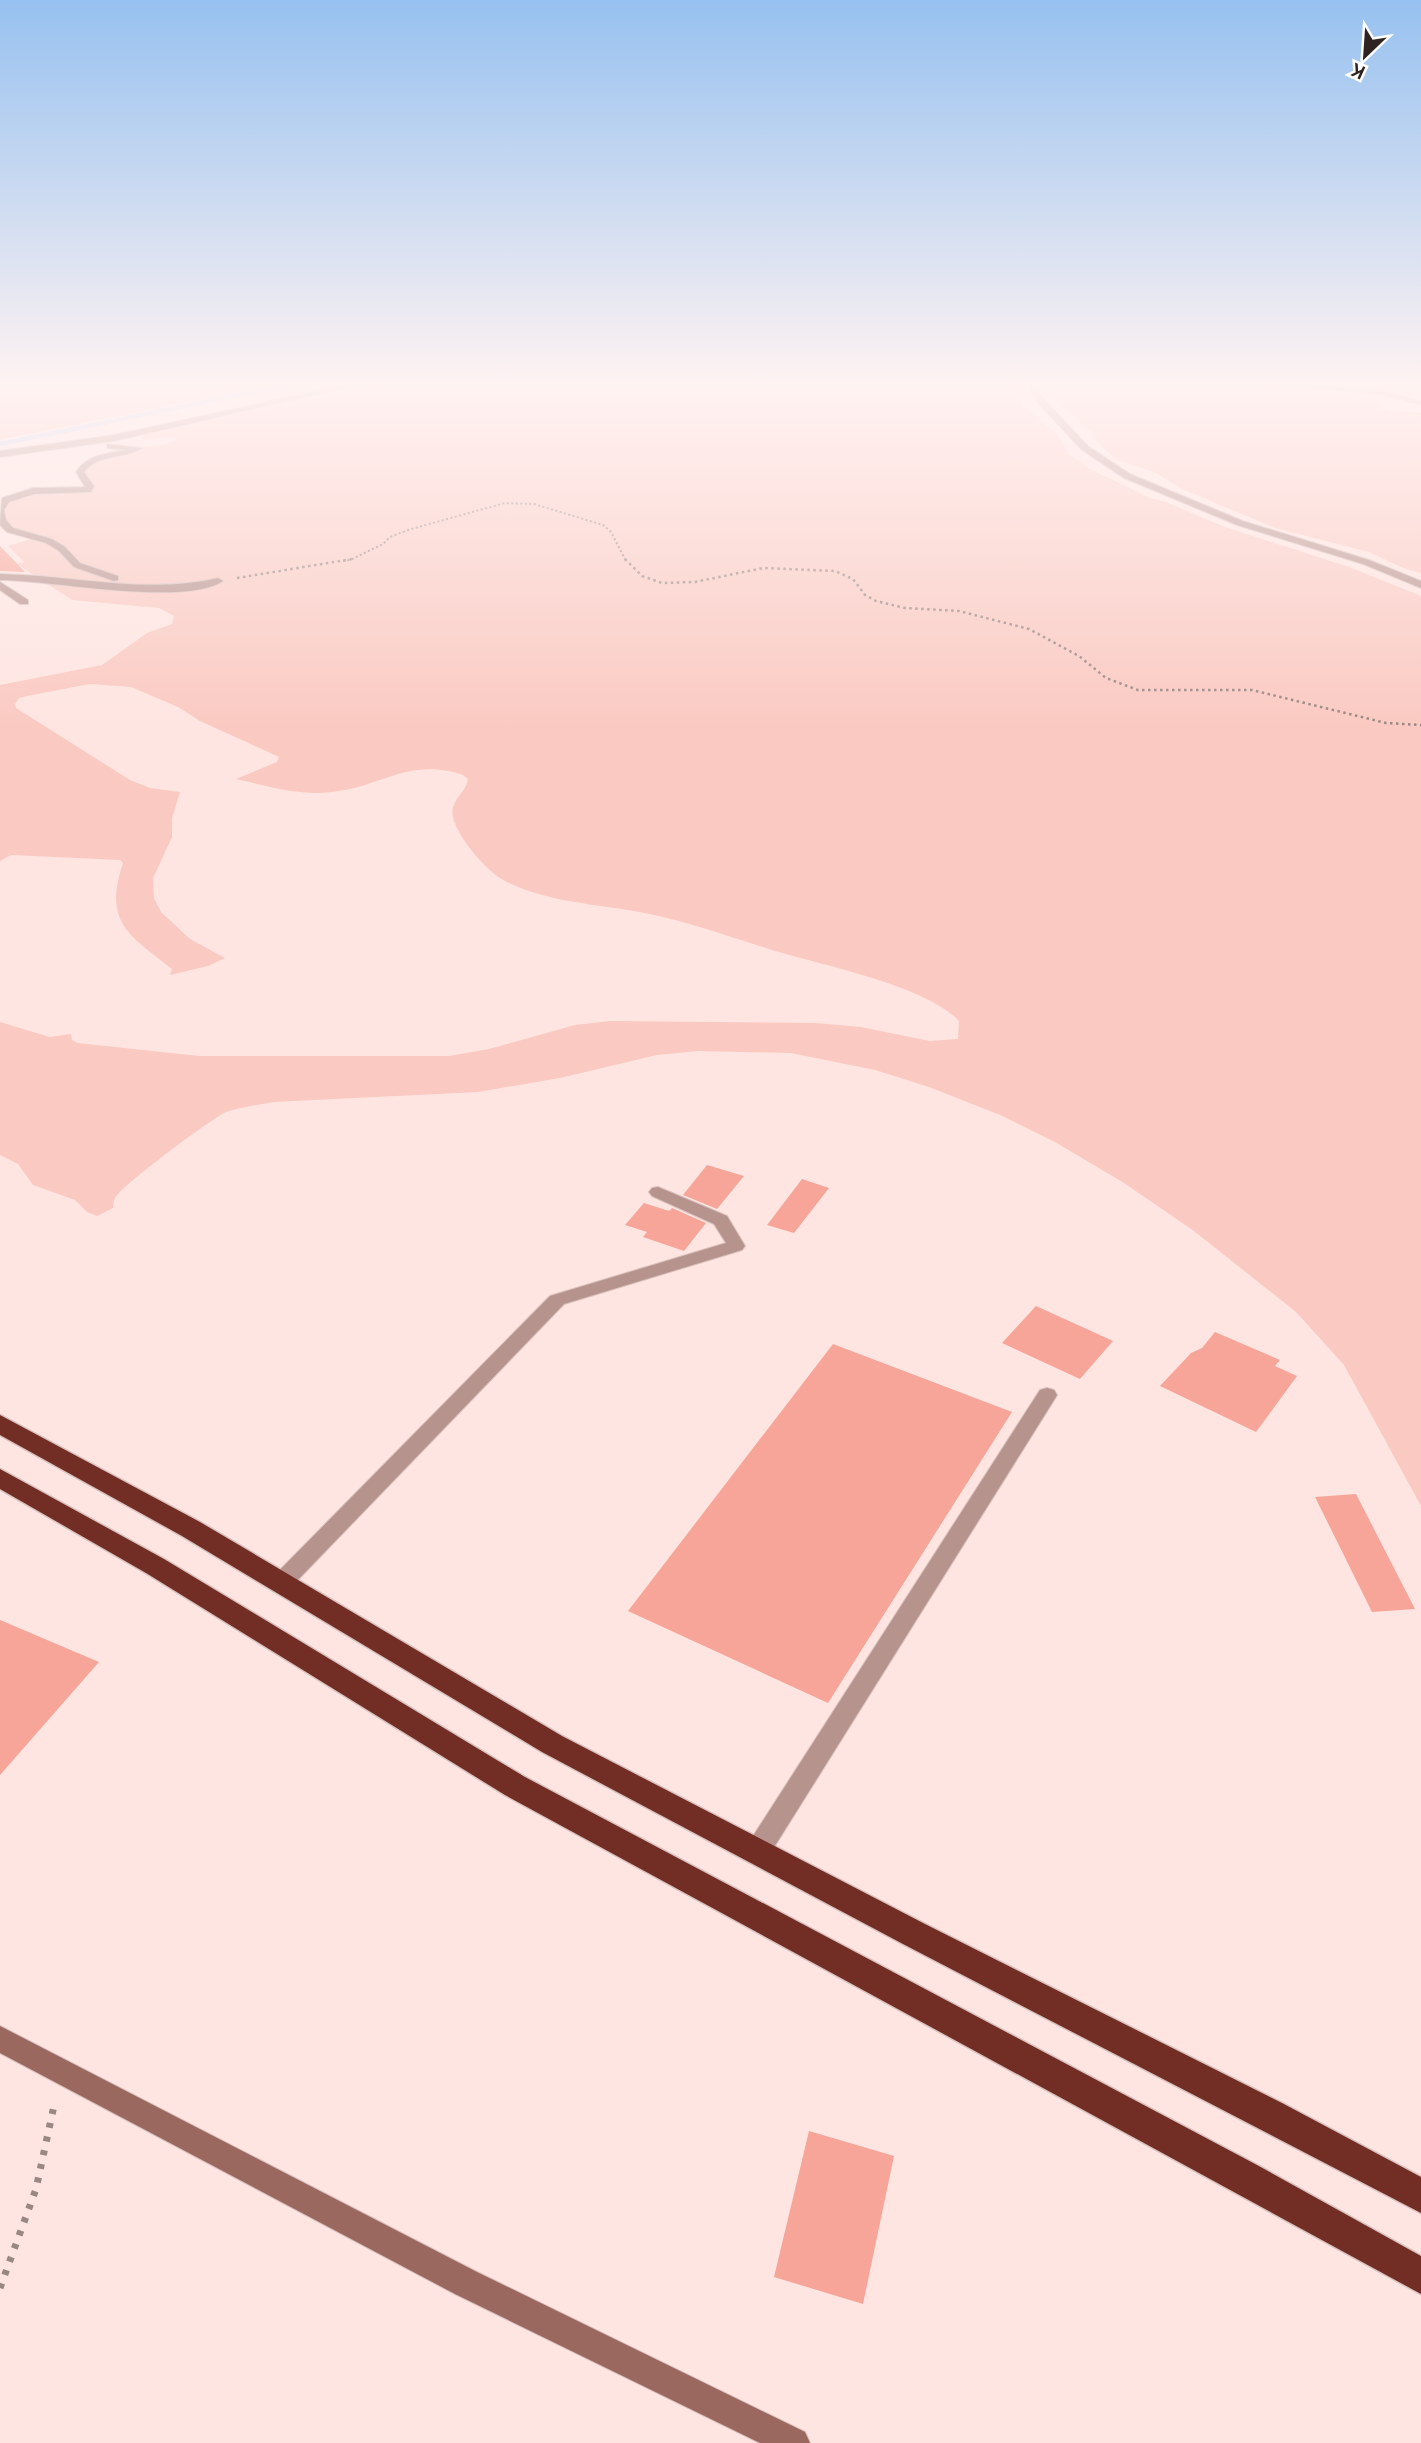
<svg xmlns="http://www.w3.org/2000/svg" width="1421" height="2443" font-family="Overpass,sans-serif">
<rect width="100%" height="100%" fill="#fee5e1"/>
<!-- green -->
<path fill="#facac2" d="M0,384H275L0,440Z
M414,384H1011C1018,416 1060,423 1068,454L1090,469L1150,498L1166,502L1222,526L1349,567L1421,596V1506L1344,1365L1296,1312L1194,1231L1124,1183L1055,1142L1000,1115L929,1087L875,1070L791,1053L699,1051L657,1055L560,1078L478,1092L274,1102C258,1105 241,1107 226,1112C211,1119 122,1185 115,1198C113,1201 113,1205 113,1208L97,1216L87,1212L75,1200L33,1185L18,1164L0,1155V1022L50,1037L71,1034L72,1040L78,1043L199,1056H449L489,1049L575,1025L610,1021L816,1023L861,1027L930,1041L958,1039L959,1021C925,985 821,965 772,950C727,936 681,919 634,911C592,904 544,901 505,881C487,872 457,837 453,817C449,801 466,793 468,779L463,775C408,757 382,787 332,792C299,796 267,786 236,779L277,762L279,757L200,721L178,707L131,687L90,684L27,696L19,698L15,704L16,708L130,780L150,788L180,792L172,818V837L153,878L154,898L161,912L190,939L225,958L208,966L170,975L172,969C129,935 103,923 123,863L120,860L11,855L0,861V685L102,665L147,633L172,624L174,616L159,608L72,600L17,564L24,562L8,546L35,538L14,532L1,521L2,504L19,494L86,490L80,475L87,463L145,447L167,444L178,439L170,437L144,440L139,436L349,389Z
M1051,384H1216L1311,389L1375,396L1389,410L1421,413V573L1403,568L1369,552L1275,528L1182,489L1154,472L1117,460L1097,442L1092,431L1081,426L1078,417L1067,412L1052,397Z"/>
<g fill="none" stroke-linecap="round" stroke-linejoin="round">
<!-- stream -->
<path stroke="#bed5fc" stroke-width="4.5" d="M0,444L293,384"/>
</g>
<!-- building -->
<path fill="#f6a598" d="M0,546L25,572L0,571Z
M707,1165L744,1176L717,1209L683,1195Z
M802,1179L829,1188L794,1233L767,1225Z
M644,1203L669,1211L672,1208L706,1223L684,1251L643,1237L647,1232L625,1225Z
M1036,1306L1113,1341L1080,1379L1002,1343Z
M1215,1332L1280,1360L1275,1366L1297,1376L1256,1432L1160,1386L1191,1353L1202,1348Z
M833,1344L1012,1412L828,1703L628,1611Z
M1356,1494L1415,1609L1372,1612L1315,1497Z
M0,1620L99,1662L0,1775Z
M809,2131L894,2156L863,2304L774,2277Z"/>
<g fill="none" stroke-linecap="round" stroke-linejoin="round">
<!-- lane casing -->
<g stroke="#d9c2be" stroke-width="2">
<path id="lane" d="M0,582L28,600V604H20L0,590Z
M1047,1388L1054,1390L1057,1395L1054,1400L766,1860L757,1863L748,1860L745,1852L748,1844L1040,1390Z"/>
</g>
<!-- street casing -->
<g stroke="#d9c2be" stroke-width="2">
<path id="street" d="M350,384H363L114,441L0,457V451L114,435Z
M1030,384H1038L1039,393L1044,399L1088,446L1130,474L1243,521L1369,560L1421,581V588L1363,564L1237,525L1124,478L1082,450L1038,403L1031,393Z
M1271,384L1380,390L1421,401V405L1380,394Z
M107,444L142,448C125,460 98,453 84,472L94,486L91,492L34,494L9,502L4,510L6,520L13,528L52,539L65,547L80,563L118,576V580L114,581L74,567L59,551L46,543L7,532L0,525L2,498L33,488L85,487L76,472C88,454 106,454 126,450L107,448Z
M0,574C74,575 145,595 218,578L223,581C184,607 51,580 0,580Z
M658,1187L727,1216L745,1246L742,1250L564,1304L289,1589L281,1591L273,1589L270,1583L273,1577L550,1296L726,1243L714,1224L652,1196L649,1192L652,1188Z"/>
</g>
<!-- secondary casing -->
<g stroke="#d9c2be" stroke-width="2">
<path id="secondary" d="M0,2026L477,2272L805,2432L810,2443H760L455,2294L0,2053Z"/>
</g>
<!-- highway casing -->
<g stroke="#d9c2be" stroke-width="3">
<path id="highway" d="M0,1415L200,1522L562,1736L925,1924L1282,2103L1421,2177V2213L903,1944L542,1752L182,1536L0,1435Z
M0,1469L164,1559L525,1777L1257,2165L1421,2256V2294L505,1795L146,1573L0,1489Z"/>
</g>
<!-- path-far2 -->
<path stroke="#998784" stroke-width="2" stroke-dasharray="2 2.5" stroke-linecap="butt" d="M343,561L350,560L383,544L390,537L411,529L505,503L534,504L603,525L611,532L626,561"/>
<!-- path-far1 -->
<path stroke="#998784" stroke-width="2.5" stroke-dasharray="2.5 3.5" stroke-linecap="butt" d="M625,559L642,576L662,583L695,582L763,568L835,571L853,579L865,595L876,601L905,608L959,611L1029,629L1079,656L1106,678L1138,690H1252L1386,723L1421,725
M237,578L352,559"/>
<!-- path -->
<path stroke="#998784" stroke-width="7" stroke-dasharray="5 9" stroke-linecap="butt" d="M0,2288L36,2189L55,2101"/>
<!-- lane -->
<use href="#lane" fill="#b7938d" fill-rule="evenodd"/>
<!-- street -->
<use href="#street" fill="#b7938d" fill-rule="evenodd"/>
<!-- secondary -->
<use href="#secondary" fill="#9b6860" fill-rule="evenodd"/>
<!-- highway -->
<use href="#highway" fill="#722d25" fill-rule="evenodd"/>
</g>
<!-- sky -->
<linearGradient id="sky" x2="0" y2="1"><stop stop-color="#97c1f0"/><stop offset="0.53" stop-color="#fff3f2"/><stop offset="1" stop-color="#fff3f2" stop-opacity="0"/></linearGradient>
<rect width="1421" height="726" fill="url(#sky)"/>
<!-- north arrow -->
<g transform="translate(1365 56) rotate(205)" stroke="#ffffff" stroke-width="5" paint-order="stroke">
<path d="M0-5L12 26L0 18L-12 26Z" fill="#2e2321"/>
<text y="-10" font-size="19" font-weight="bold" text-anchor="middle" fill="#2e2321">K</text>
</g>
</svg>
